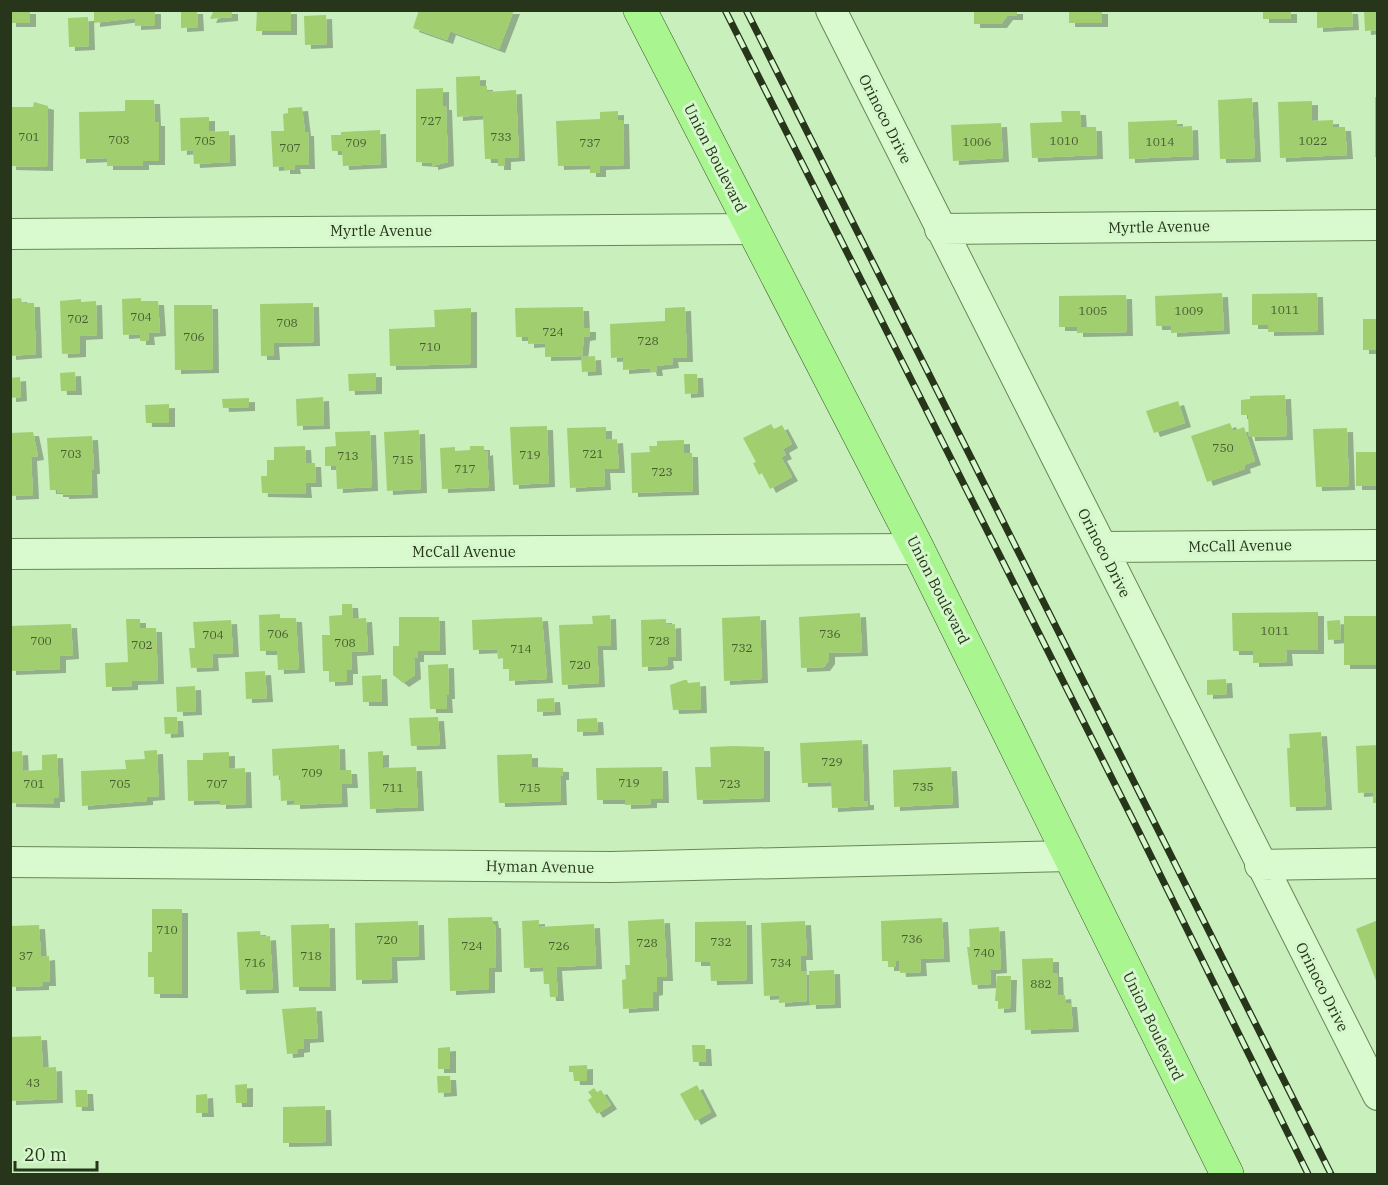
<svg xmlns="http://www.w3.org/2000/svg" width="1388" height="1185" font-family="'IBM Plex Serif',serif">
<defs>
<filter id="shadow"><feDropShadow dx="6" dy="4" stdDeviation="0" flood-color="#0004"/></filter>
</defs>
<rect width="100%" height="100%" fill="#c8efbc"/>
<!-- building -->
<path fill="#a1cf70" filter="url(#shadow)" d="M10,10H30V23H10Z
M94,10H155V25L135,26V18L94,23Z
M181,10H197L198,27L181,28Z
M214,10H232V17L210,19Z
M257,10H291V31H256Z
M419,10H514L499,49L450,31L447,40L413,28Z
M974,10H1017V16H1007L1001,24H974Z
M1069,10H1102V23H1069Z
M1263,10H1291V19H1263Z
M1317,10H1352L1353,26L1317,28Z
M1364,10H1378V30L1365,31Z
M326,15L327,44L305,45L304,16Z
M88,17L89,46L69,47L68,18Z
M480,76V86H487V92L516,90L519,157L505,158V166H498V159H485L483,115L457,117L456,77Z
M443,88V106H446L448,162L432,166V163L416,162V89Z
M1375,97H1378V157H1375Z
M1252,98L1255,158L1220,159L1218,100Z
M125,100H154L155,122H159V161H143V166H107V158L80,159L79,112L125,111Z
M1312,101V121L1333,120V127H1345L1347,155L1280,158L1278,102Z
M34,102L48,106L47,167L10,166V107H33Z
M302,107L305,132H308L309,165H294L295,170H284V166L273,167L271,131H284L283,114L288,113V108Z
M618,111V120H623L624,165L600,166V173H590V165L558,166L556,121L600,119V112Z
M1061,111H1080L1081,127H1096L1097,155L1032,158L1030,123L1062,122Z
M209,117V132L229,131L230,162L194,164L193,150L181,151L180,118Z
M1177,120V127L1192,126L1193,156L1129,159L1128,122Z
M1001,123L1003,158L953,161L951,125Z
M380,130L381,164L343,166L342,151H332L331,135H341V132Z
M1222,293L1224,330L1171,333V326H1156L1155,296Z
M1317,293L1318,331L1268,332V325H1252V294Z
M1126,295L1127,332L1077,333V327H1059V296Z
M21,298L22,303H34L36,354L10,356V299Z
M141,298V301H158L160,332L148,333L149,341H140V334L123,335L122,299Z
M81,299V302L96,301L97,335L80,336V353L62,354L60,301Z
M313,303L314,342L273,343L274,356H261L260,304Z
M174,305H212L213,369L175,370Z
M583,307L584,328H590V336L584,337L582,356L545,357V343L528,344V337H516L515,308Z
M685,307L687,358H672L673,364L656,366L657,372H651L650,368L623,370V357L611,358L610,324L665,321V308Z
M471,308V364L390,366L389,329L435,327L434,310Z
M1363,319H1378V350H1363Z
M595,356L596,371L582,372L581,357Z
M75,372L76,391H61L60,373Z
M376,373V390L349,391L348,374Z
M684,374H697L698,393L685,394Z
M20,377L21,397L10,398V378Z
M1285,395L1287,436L1249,437L1248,415H1241V400L1250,399V396Z
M323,397L324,425L297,426L296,399Z
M249,398V407L223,408L222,399Z
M1178,401L1185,423L1154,433L1146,411Z
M169,404V423H146L145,405Z
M1230,423L1233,431L1244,427L1255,461L1244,465L1245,469L1207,482L1191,436Z
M771,424L774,429L782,425L792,444L783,449L786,455L781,457L792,477L770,489L762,473L759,475L753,463L756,462L743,438Z
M547,426L549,483L513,485L510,427Z
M606,427V440L617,439L619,469H604L605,486L570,488L567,428Z
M1347,428L1349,486L1316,487L1313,429Z
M419,430L421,489L387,491L384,432Z
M370,431L372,487L337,489L336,466H325V447L336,446L335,432Z
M33,432L38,456L31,457L33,495L10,496V433Z
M92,436L94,470H91L92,494L63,495V493H57V490H50L47,438Z
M684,440V453H692L693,491L632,493L631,453L650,452L649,446H657V441Z
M305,446L306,463H315L316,483H305L306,494L262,493L261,476H267V460H274V447Z
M470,446H484V452L487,451L489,487L442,489L440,448L455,447V451L470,450Z
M1356,452H1377V486H1356Z
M342,604H352L353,619L366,618L368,651L351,652L352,670H347V681L329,682V671H323L322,635H330L329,616L342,615Z
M1318,612V650H1286L1287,662L1253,663V651H1233L1232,613Z
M860,613L862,652L829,653V660L824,667L801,668L799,617Z
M280,614V618H296L299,669L278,670L277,651H260L259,615Z
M610,615L611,646H597L599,683L562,685L559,625L593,624L592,616Z
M760,616L762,679L724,681L722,618Z
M1344,616H1378L1376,665H1344Z
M399,617H439L440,651H418V658H414L415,675L403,683L393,675V646H399Z
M542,617L547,679L509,681V669H503V658L498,659L497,649L473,650L472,620Z
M126,619H140V628H156L158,680L132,681V686L106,687L105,663L128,662Z
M666,619V625L675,624L676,657H667L668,664L665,666L642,667L641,620Z
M231,620L233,653L212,654L213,667L191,668L189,648H195L193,622Z
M1340,620L1341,639L1328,640L1327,621Z
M71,624L73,655L60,656V669L10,671V626Z
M448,664L449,695H446L447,709H430L428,665Z
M265,671L267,698L246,699L245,672Z
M381,675L382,702H363L362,676Z
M1226,679L1227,694L1207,695V680Z
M684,680H687L688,683L700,682L701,709L673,710L670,685Z
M195,686L196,711L177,712L176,687Z
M554,698L555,711L537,712V699Z
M164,717H177L178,733L165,734Z
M438,717L440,745L411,746L409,718Z
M597,718L598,731L577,732V719Z
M1321,732L1326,806L1290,807L1287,748H1290L1289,734Z
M862,740L864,801H868V806L832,808L831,782L802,783L800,743Z
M339,745L340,770H351L352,784H341L342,803L294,805V800L281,801L280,775L273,776L272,749Z
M1378,745V803H1373V792L1358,793L1356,746Z
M733,746L764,747V798L697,800L695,767H711L710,747Z
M157,750L159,796L147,797V801L82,806L81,771L126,769L125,760L145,759L144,751Z
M22,751L23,771L42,770V755L57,754L59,798H54V804L10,803V752Z
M383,751V768L416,767L418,807L370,809L368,752Z
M229,752V769L245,768L246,804L220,805V800L188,801L187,760H203V753Z
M532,754V767L563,768V776H560L561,801L499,803L497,755Z
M662,767L663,799H651V804L625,805V800H597L596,768Z
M951,767L953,804L894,807L893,770Z
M152,909H182V994H154V977H148V952H152Z
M492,917L493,924H495L496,968H489V989L450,991L448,918Z
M942,918L944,958L920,959L921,972L900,973L899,961H896V967H888V961H882L881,921Z
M664,919L667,977H657V991L653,992V1007L623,1009L622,980L626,979L625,965H630L628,921Z
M539,920V927L594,924L596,965L556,967L558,997H550L549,984H544L543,967L524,968L522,921Z
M1378,920V983H1377L1356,929Z
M418,921L419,956L391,957L392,979L356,980L355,923Z
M746,921L747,980L711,981L710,962H695V922Z
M805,921L807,956H800L801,971H806L807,1001L779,1003V995L764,996L761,923Z
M329,924L330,987H293L291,925Z
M39,925L41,957L49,956L50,982H43V986L10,987V926Z
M999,927L1001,969L990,970L991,984L972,985L967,947H970L969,929Z
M260,931L261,937L270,936L273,989L240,990L237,932Z
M1053,958V973H1057L1058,996L1065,995L1066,1003H1071L1073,1028L1025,1030L1022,959Z
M834,970L835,1004L810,1005L809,971Z
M997,976H1011L1010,1008L998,1009V1001H995Z
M316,1007L318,1038L304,1039V1048L298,1049V1053L287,1054L282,1009Z
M41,1036L43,1068L56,1067L57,1099L10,1101V1037Z
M692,1045H705L706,1062H693Z
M450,1047V1069H438V1048Z
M587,1065V1081H574L573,1072H569V1066Z
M437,1076H450L451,1092L438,1093Z
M247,1084V1103H236L235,1085Z
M697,1085L711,1112L695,1121L680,1094Z
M594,1088L597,1092L601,1090L611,1105L597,1114L588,1100L592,1097L588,1092Z
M75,1090H87L88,1107H76Z
M207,1094L208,1113H196V1095Z
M325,1106L326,1142L283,1143V1107Z"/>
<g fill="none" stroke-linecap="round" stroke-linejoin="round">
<!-- minor casing -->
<g stroke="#698755" stroke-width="32">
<path id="minor" d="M831,10L1378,1095
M940,229L1378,225
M10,234L752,229
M1102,547L1378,545
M10,554L918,549
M10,862L611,867L1070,856
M1260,865L1378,863"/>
</g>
<!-- major casing -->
<g stroke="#3e552a" stroke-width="34">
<path id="major" d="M640,10L918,549L1227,1174"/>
</g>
<!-- minor -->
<use href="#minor" stroke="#d9facf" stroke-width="30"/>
<!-- major -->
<use href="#major" stroke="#a9f691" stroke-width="33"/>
<!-- rail casing -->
<g stroke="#27361b" stroke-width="7">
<path id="rail" d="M725,10L1138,830L1308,1174
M746,10L1331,1174"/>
</g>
<!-- rail -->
<use href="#rail" stroke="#d5f7cc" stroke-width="4.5" stroke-dasharray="14" stroke-linecap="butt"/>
</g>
<g text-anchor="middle" stroke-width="6" stroke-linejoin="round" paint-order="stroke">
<!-- number labels -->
<g font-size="12" fill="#465c30">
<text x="431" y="125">727</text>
<text x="29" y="141">701</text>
<text x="501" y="141">733</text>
<text x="119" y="144">703</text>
<text x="205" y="145">705</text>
<text x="1064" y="145">1010</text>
<text x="1313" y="145">1022</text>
<text x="977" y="146">1006</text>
<text x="1160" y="146">1014</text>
<text x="356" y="147">709</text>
<text x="590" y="147">737</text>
<text x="290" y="152">707</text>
<text x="1285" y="314">1011</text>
<text x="1093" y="315">1005</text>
<text x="1189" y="315">1009</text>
<text x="141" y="321">704</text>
<text x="78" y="323">702</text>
<text x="287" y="327">708</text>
<text x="553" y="336">724</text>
<text x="194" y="341">706</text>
<text x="648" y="345">728</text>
<text x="430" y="351">710</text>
<text x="1223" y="452">750</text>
<text x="71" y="458">703</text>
<text x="593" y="458">721</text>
<text x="530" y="459">719</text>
<text x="348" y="460">713</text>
<text x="403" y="464">715</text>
<text x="465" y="473">717</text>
<text x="662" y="476">723</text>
<text x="1275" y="635">1011</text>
<text x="278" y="638">706</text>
<text x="830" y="638">736</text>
<text x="213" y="639">704</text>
<text x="41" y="645">700</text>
<text x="659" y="645">728</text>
<text x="345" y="647">708</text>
<text x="142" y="649">702</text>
<text x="742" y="652">732</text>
<text x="521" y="653">714</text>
<text x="580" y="669">720</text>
<text x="832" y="766">729</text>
<text x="312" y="777">709</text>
<text x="629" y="787">719</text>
<text x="34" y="788">701</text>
<text x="120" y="788">705</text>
<text x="217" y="788">707</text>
<text x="730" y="788">723</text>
<text x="923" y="791">735</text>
<text x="393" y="792">711</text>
<text x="530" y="792">715</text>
<text x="167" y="934">710</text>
<text x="912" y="943">736</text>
<text x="387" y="944">720</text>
<text x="721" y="946">732</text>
<text x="647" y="947">728</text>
<text x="472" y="950">724</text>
<text x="559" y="950">726</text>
<text x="984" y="957">740</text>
<text x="26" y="960">37</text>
<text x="311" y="960">718</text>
<text x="255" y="967">716</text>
<text x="781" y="967">734</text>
<text x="1041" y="988">882</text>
<text x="33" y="1087">43</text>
</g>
<!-- street labels -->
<g font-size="15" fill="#27361b" stroke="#d5f7cc">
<text transform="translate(885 119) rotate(63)" y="5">Orinoco Drive</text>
<text transform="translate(715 158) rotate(63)" y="5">Union Boulevard</text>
<text transform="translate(1159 227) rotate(-1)" y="5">Myrtle Avenue</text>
<text x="381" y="236">Myrtle Avenue</text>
<text transform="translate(1240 546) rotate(-1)" y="5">McCall Avenue</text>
<text x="464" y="557">McCall Avenue</text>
<text transform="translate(1104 553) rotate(63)" y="5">Orinoco Drive</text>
<text transform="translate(938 590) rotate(63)" y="5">Union Boulevard</text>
<text transform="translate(540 867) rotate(1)" y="5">Hyman Avenue</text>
<text transform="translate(1322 987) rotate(63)" y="5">Orinoco Drive</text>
<text transform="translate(1153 1026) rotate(64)" y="5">Union Boulevard</text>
</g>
</g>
<!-- border -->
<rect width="1388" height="1185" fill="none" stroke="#27361b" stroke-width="24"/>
<!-- scale -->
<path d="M15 1161v9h82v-9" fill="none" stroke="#27361b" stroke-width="3"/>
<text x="24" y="1161" font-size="18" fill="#27361b" stroke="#d5f7cc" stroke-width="4.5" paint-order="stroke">20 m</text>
</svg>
